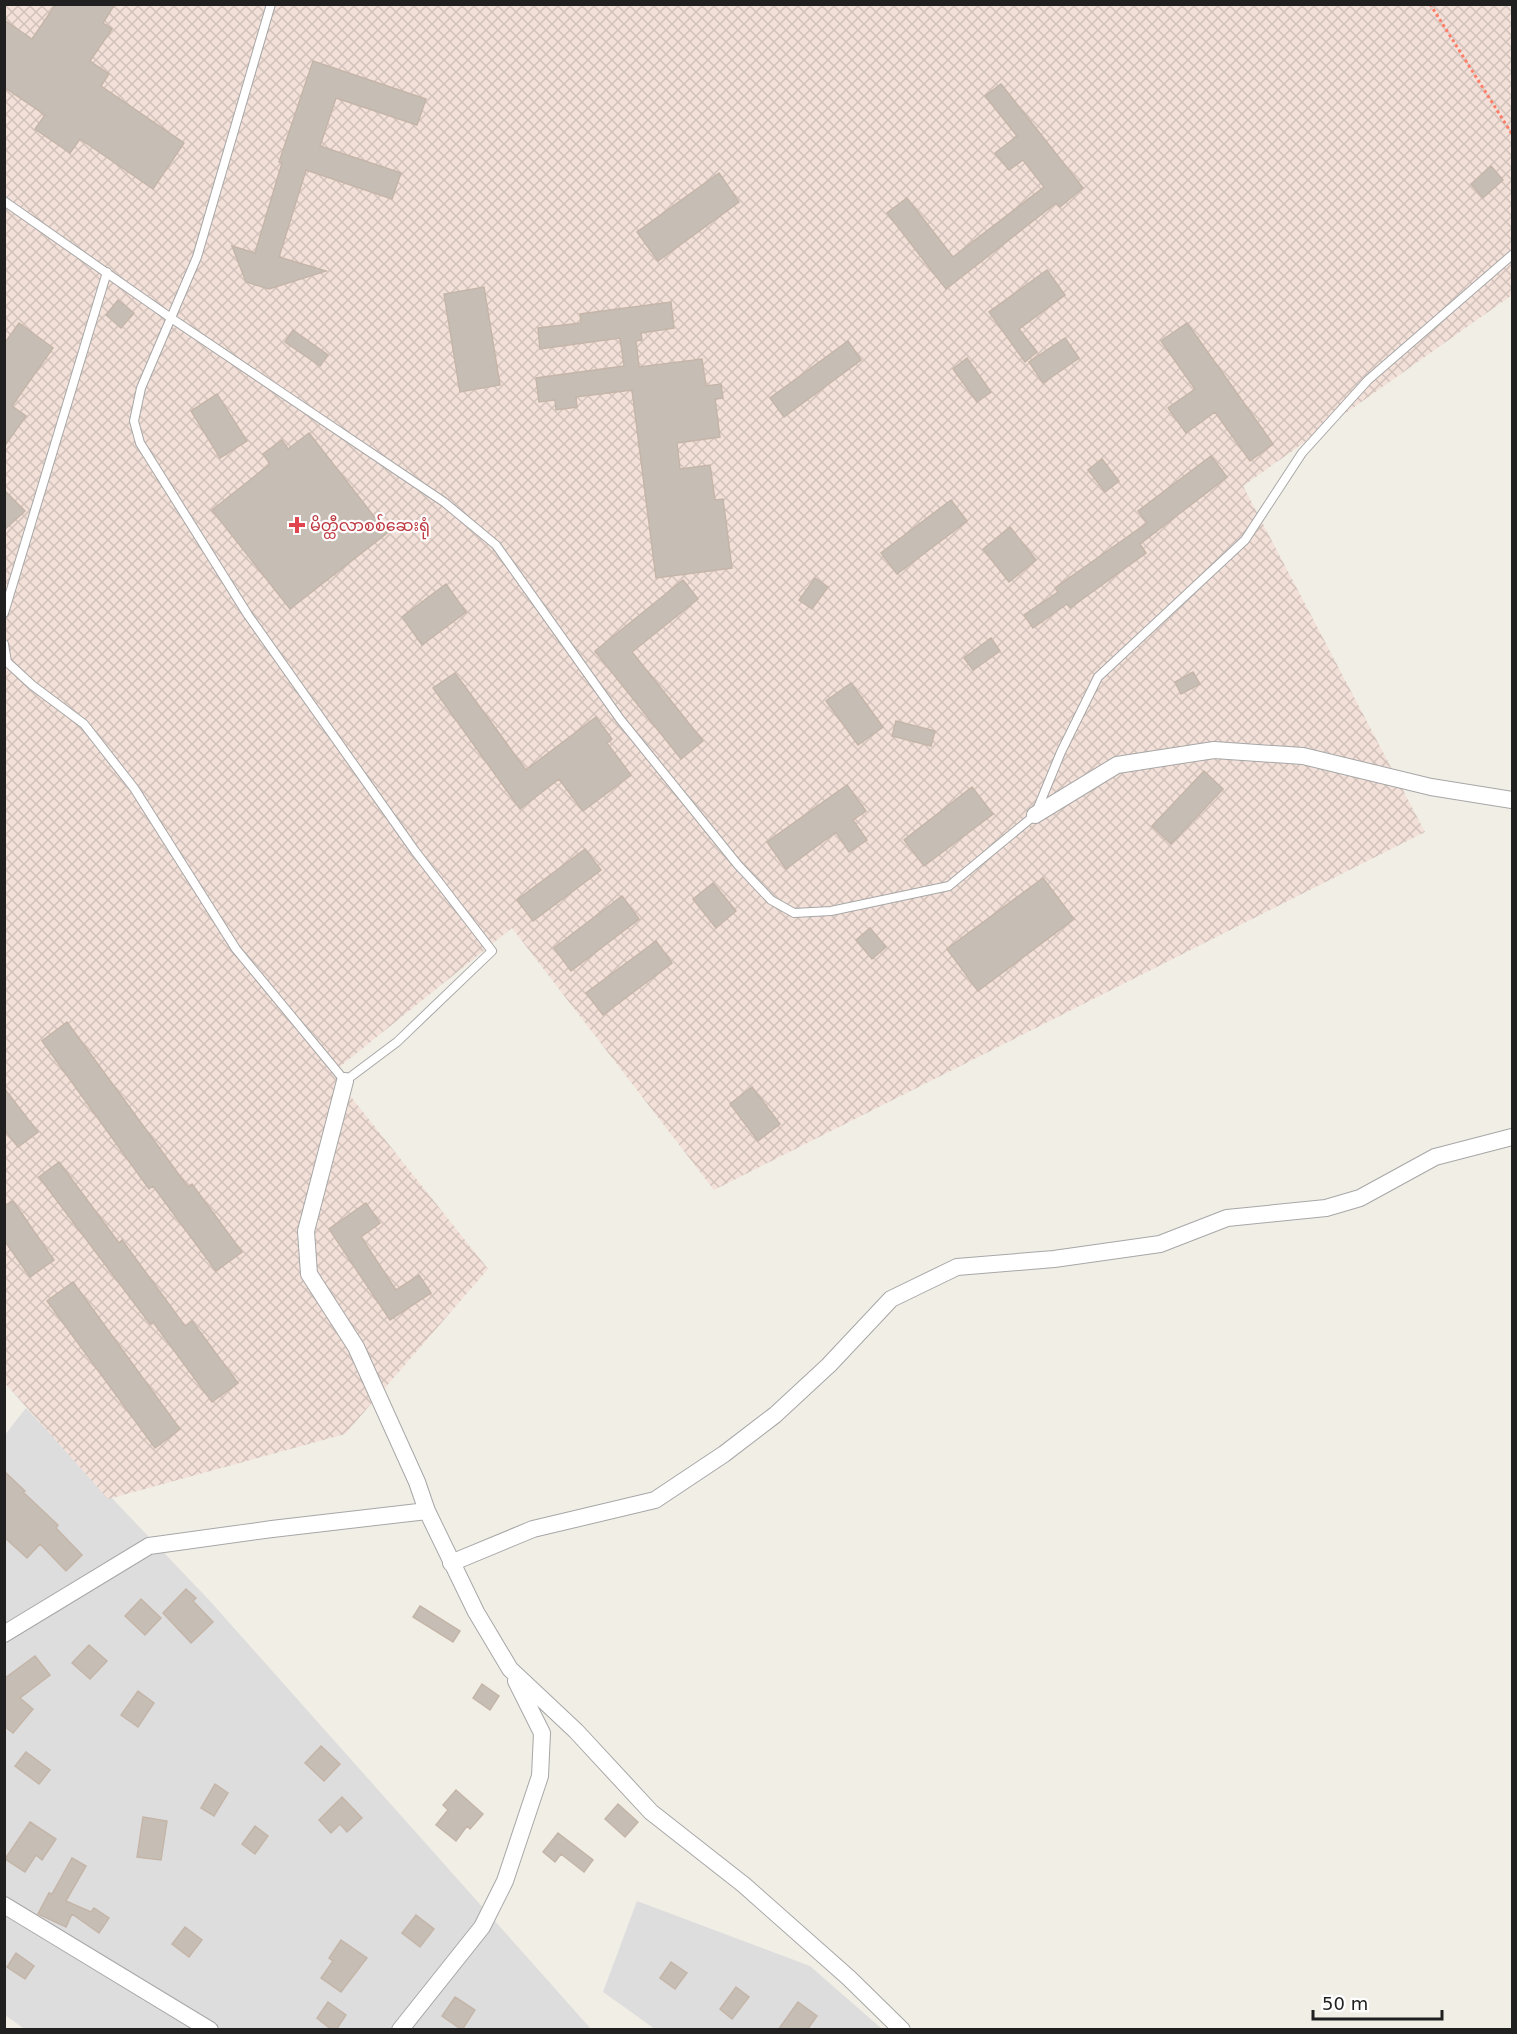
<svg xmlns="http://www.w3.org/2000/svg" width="1517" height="2034" font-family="'DejaVu Sans','Noto Sans Myanmar',sans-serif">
<defs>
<pattern id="military-cross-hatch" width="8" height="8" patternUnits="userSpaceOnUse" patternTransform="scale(1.5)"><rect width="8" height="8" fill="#f3e1d9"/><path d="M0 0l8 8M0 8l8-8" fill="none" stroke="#d0c1ba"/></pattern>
</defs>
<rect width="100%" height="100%" fill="#f1eee6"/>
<!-- residential -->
<path fill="#dedddd" d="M26,1408L209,1600L591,2029L26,2030L5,2015L4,1436Z
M637,1901L810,1966L882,2029H655L603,1992Z"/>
<!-- military -->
<path fill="url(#military-cross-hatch)" d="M4,5H1512V295L1243,486L1425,832L714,1190L512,928L332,1073L488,1269L345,1434L108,1499L5,1383Z"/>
<!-- building -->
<path fill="#c6beb5" stroke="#c4b5a8" stroke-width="1.5" d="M56,4H115L103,23L112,29L90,61L109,74L101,86L184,143L153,189L80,139L70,153L35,129L45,115L4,87V20L32,39Z
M313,61L426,99L417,125L336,98L320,146L401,173L392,199L306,170L279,257L326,271L269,289L246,282L232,246L255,253L282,163L279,162Z
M1001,84L1083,188L1060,207L1056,203L946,289L887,213L907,198L953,257L1044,187L1023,160L1009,170L995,153L1017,136L985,96Z
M1491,166L1503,180L1483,198L1471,184Z
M719,173L739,202L658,261L637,232Z
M1047,270L1065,295L1019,329L1037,352L1025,362L989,312Z
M484,287L500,385L460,392L444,294Z
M118,300L134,313L121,328L106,315Z
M671,302L674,328L641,333L642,340L636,341L639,367L702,359L706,386L721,384L723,398L715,399L720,437L677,443L680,469L710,465L715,500L723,499L732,568L656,578L632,390L576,397L577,407L556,410L555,400L539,402L536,378L624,366L620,338L540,349L538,328L581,323L580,314Z
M19,323L53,348L12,406L26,416L4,447V344Z
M1187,323L1273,444L1250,461L1215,412L1186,433L1168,408L1195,389L1161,341Z
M293,330L328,355L320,366L285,342Z
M1065,338L1079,358L1043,383L1029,362Z
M848,341L861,360L784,417L770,398Z
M967,358L991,392L977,402L953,369Z
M217,394L247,441L220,458L191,411Z
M309,433L387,533L290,609L212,510L270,464L263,454L282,440L288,449Z
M1211,456L1227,477L1140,544L1146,553L1070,608L1067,604L1033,628L1024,615L1058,592L1055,588L1147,523L1138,511Z
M1102,459L1119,481L1105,492L1088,470Z
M4,490L25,511L4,530Z
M951,500L967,521L897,574L881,553Z
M1010,527L1036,560L1009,582L983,549Z
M815,578L828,587L812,609L799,600Z
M683,580L698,599L632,652L703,741L681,759L595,651Z
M446,584L466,612L422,645L402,617Z
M991,638L1000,651L973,670L964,658Z
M1193,672L1200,684L1181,694L1175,682Z
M455,673L526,770L596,717L612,739L607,743L631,775L583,811L559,779L520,809L433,688Z
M851,683L883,727L858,745L826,701Z
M896,721L935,731L931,746L892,736Z
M1204,771L1223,789L1171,844L1152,826Z
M847,785L866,811L853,820L867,840L849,852L836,832L786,869L767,842Z
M972,787L993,814L924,866L904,840Z
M585,849L601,870L533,921L517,900Z
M1043,878L1074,919L978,991L947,949Z
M713,883L736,911L716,928L693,899Z
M622,896L639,919L571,971L554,948Z
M870,928L886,947L872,959L856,940Z
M656,941L672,963L603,1015L586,993Z
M67,1022L188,1187L192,1184L242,1252L216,1271L153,1186L149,1189L42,1041Z
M752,1087L780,1124L758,1141L730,1104Z
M4,1088L38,1132L18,1147L4,1129Z
M59,1162L119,1243L122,1240L185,1326L192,1321L238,1383L212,1402L153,1322L150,1324L39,1177Z
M13,1201L54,1260L30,1277L4,1240V1206Z
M366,1203L380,1223L361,1237L396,1290L419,1275L431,1293L390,1320L329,1229Z
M73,1282L180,1429L155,1448L47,1301Z
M4,1471L25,1491L23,1492L58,1525L56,1528L82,1555L66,1571L40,1544L27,1558L4,1537Z
M186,1589L196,1598L193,1601L213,1622L191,1643L163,1613Z
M141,1599L161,1618L145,1635L125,1616Z
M420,1606L460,1631L453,1642L413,1617Z
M89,1645L107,1661L90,1679L72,1663Z
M35,1656L50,1675L20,1698L33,1709L13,1733L4,1726V1679Z
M482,1684L499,1696L490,1710L473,1698Z
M138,1691L154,1703L138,1727L121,1715Z
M321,1746L340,1764L324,1781L305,1763Z
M26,1752L50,1770L39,1784L15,1766Z
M215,1784L228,1793L214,1816L201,1808Z
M456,1790L483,1814L470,1829L467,1826L456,1841L436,1825L448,1810L443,1805Z
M342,1797L362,1818L347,1832L340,1824L331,1833L319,1820Z
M618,1804L638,1822L625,1837L605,1819Z
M143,1817L167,1821L161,1860L137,1857Z
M30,1822L56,1839L42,1860L36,1855L25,1872L5,1859Z
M255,1826L268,1836L255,1854L242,1844Z
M558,1833L593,1860L584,1872L561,1854L555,1862L543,1852Z
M72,1858L86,1866L66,1901L91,1912L94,1908L109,1918L99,1933L72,1914L66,1927L38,1914L49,1893L52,1894Z
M416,1915L434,1929L420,1947L402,1933Z
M185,1927L202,1940L189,1957L172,1944Z
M341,1940L367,1958L341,1992L321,1978L333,1961L329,1958Z
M16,1953L34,1966L25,1979L7,1967Z
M671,1962L687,1973L675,1989L660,1978Z
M736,1987L749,1997L732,2019L720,2009Z
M455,1997L475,2010L462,2030L442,2016Z
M328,2002L346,2015L336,2030H332L317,2018Z
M798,2002L817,2016L807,2030H778Z"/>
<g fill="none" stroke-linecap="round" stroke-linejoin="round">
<!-- service casing -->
<g stroke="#a7a7a7" stroke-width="10">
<path id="service" d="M4,201L171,318L444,502L496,545L620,719L738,865L771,900L794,913L831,911L949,886L1035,815L1061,752L1098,677L1245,540L1302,453L1368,380L1512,255
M4,613L107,272
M4,644L7,662L32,685L84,724L134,788L236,949L345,1081L397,1042L492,951L415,851L248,615L140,443L134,421L141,388L197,257L271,4"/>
</g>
<!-- minor casing -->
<g stroke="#a7a7a7" stroke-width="18">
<path id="minor" d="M1035,815L1117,765L1214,750L1303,756L1431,787L1512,800
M345,1081L306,1231L309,1274L356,1347L417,1482L427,1511L476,1612L510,1669L576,1731L651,1812L744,1885L849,1978L902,2030
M451,1563L533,1529L655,1500L724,1454L775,1415L829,1365L891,1299L957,1267L1054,1259L1160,1244L1227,1218L1326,1208L1360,1198L1435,1157L1512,1137
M4,1634L149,1546L272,1529L427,1511
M4,1905L210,2030
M400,2030L482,1927L505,1881L540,1776L542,1733L516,1681"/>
</g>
<!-- path -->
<path stroke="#ff7e6a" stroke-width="3" stroke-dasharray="3 3" stroke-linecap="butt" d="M1430,4L1512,134"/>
<!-- service -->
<use href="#service" stroke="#fff" stroke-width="8"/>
<!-- minor -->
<use href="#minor" stroke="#fff" stroke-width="16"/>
</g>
<!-- markers -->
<path fill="#e0444e" stroke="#fff" stroke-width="2" d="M294 516h6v6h6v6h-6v6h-6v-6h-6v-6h6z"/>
<g text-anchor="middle" stroke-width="4.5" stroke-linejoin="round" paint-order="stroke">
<!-- health labels -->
<g font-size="16" fill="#be3a42" stroke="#fff" text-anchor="start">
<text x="310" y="531">မိတ္ထီလာစစ်ဆေးရုံ</text>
</g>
</g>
<!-- border -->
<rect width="1517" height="2034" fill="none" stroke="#202020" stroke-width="12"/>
<!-- scale -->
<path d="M1313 2010v9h129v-9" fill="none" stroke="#202020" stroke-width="3"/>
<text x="1322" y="2010" font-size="18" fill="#202020" stroke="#ffffff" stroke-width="4.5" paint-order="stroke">50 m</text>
</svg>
